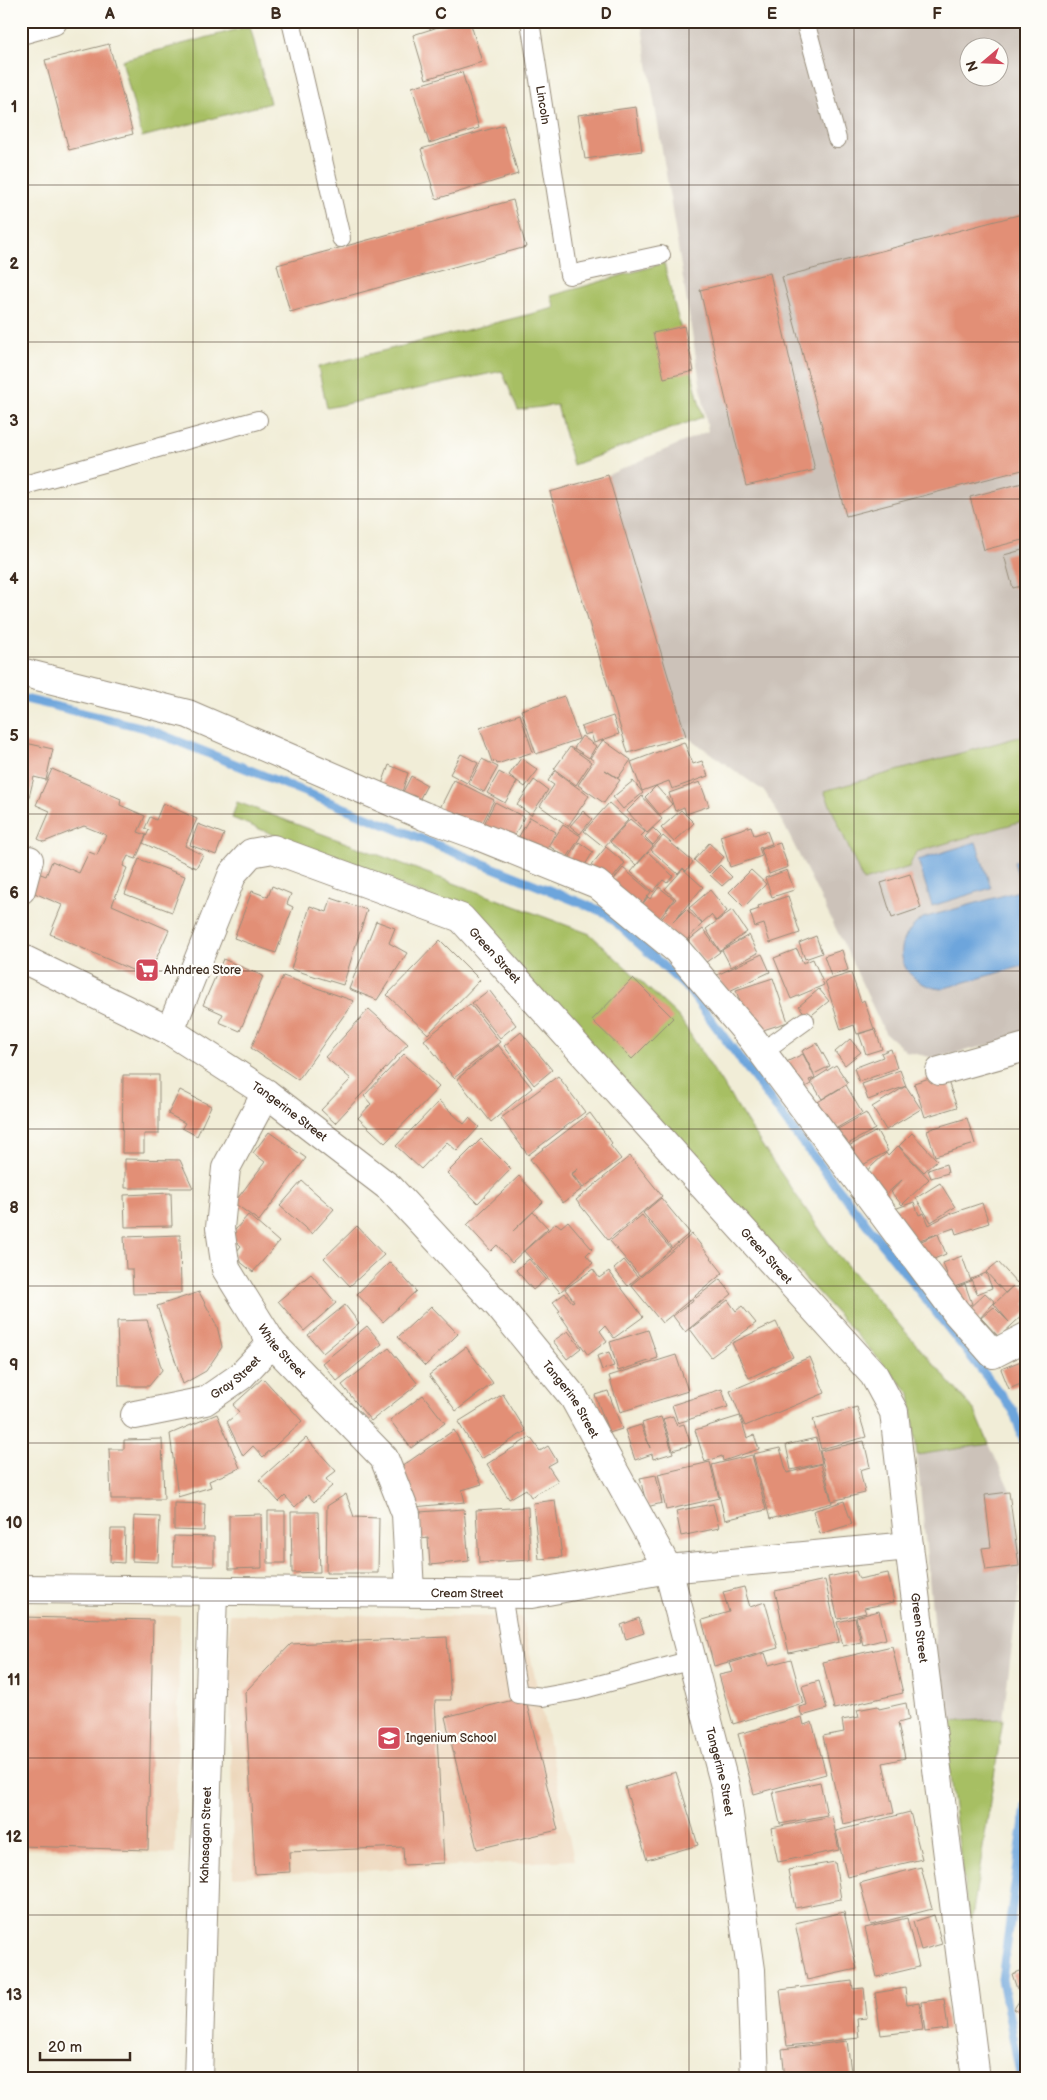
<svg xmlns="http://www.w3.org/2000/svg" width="1047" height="2100" font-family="'Balsamiq Sans',sans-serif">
<rect width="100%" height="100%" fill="#fdfcf7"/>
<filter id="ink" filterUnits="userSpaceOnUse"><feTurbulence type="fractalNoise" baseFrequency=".02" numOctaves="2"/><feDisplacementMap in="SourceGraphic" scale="10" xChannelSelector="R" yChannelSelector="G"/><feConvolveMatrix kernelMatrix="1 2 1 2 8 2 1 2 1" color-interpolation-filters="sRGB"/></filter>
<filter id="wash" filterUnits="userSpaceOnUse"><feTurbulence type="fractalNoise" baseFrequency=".0096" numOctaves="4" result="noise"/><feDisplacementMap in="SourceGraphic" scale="20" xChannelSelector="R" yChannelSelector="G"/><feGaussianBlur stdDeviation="1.12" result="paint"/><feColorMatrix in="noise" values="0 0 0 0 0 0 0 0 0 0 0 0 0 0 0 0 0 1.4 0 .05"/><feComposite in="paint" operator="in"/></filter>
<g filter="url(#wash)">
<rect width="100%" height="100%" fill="#f1edd7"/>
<!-- built -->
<path fill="#edd7bb" d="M21,1612L180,1616L175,1854L21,1849Z
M229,1614L522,1617L574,1860L233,1877Z"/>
<!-- industrial -->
<path fill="#ccc2b9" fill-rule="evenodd" d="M641,21H1026V1036L935,1058L907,1052L885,1033L846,949L779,815L765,792L686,736L628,753L550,492L608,475L708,431ZM970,48H1000V78H970Z
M989,1444L1012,1495L1022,1563L1003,1719L943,1722L917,1455Z"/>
<!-- green -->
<path fill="#a7bf64" stroke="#717441" d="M250,26L270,103L142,137L122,60Z
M664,263L703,417L573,465L557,405L518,410L502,371L327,408L318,367L555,308L551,296Z
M1026,735V820L916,852L909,867L863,881L824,791Z
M237,802L590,934L679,1017L767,1153L836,1253L975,1411L989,1444L917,1455L910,1393L469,913L232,818Z
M1003,1719L970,1931L943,1722Z"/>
<!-- water -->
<path fill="#6da5dc" stroke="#54687d" d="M976,842L991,888L932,906L918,860Z
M1026,858V878L1019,880L1014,862Z
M1026,889V965L941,989C899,983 887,943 923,918Z"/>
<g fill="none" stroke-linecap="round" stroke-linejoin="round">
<!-- stream -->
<path stroke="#6da5dc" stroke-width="9" d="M21,698L145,728L606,913L689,990L798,1137L1013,1410L1026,1447
M1021,2079L1002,1979L1026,1806"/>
</g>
<g id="blocks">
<!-- building -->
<path fill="#e28f76" d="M457,21H470L482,62L426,79L413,35Z
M109,44L133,134L69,150L45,60Z
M462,72L479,128L429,143L412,87Z
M636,107L642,151L585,159L578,115Z
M504,125L518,174L436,199L421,149Z
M513,200L526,247L290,312L277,265Z
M1026,213V469L846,516L782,277Z
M770,273L815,470L746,486L700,290Z
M684,326L694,371L664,378L653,333Z
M608,475L686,736L628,753L550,492Z
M1026,482V539L984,550L970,497Z
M1026,549V585L1013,588L1004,555Z
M564,696L579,739L536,754L521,710Z
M520,714L533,752L497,764L496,761L492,762L480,728Z
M613,716L619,734L594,743L591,733L584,735L581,727Z
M582,736L596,746L589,758L574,748Z
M603,740L631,760L618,778L605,770L620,780L604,803L578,785L594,761L590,758Z
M21,742L53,749L46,780L34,777L22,825Z
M684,742L693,764L702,761L708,776L672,789L669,781L642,791L631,762Z
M570,747L591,762L576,785L554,769Z
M461,754L478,763L467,783L450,774Z
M521,758L538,770L525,787L509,775Z
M482,759L498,767L484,792L469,784Z
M389,765L408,773L402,792L382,784Z
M52,769L121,799L120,805L145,816L138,832L146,835L136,859L128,856L123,866L127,868L112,905L169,930L148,977L50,934L62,905L30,891L38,873L46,876L52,861L79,873L89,852L97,855L106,835L84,826L44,842L38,839L50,811L36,805Z
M555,771L589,796L568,826L540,806L554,785L548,781Z
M499,772L517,782L505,803L487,793Z
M411,776L427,785L418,802L402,794Z
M454,780L494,800L478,832L438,812Z
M534,780L548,790L531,815L517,805Z
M633,781L643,793L623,809L613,797Z
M700,782L709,806L686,814L684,807L675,811L669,793Z
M656,786L672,804L660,815L645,797Z
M642,796L662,819L647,833L627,811Z
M495,802L524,817L510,845L481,830Z
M163,803L197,819L185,846L203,855L196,868L143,843L149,830L145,828L150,817L156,820Z
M609,803L628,820L604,847L584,831Z
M681,810L694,823L674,842L661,828Z
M583,811L592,819L580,834L570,826Z
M530,817L556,832L544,854L517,840Z
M630,819L645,832L641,836L653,846L636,865L610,842Z
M198,824L224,834L216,855L190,845Z
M563,825L581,836L567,858L549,846Z
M751,826L754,835L767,831L772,844L759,848L762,856L730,867L720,836Z
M653,828L661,836L653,845L645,837Z
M663,836L693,862L686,871L683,868L678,874L651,850Z
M579,842L593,852L580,873L566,863Z
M709,843L724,857L709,873L694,860Z
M780,843L788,867L769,874L761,849Z
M606,847L625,863L608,884L589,868Z
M648,852L673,876L667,883L663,880L653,892L631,872Z
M139,859L185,876L172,912L125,894Z
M720,865L732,877L722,886L710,875Z
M623,868L651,892L637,910L608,887Z
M683,869L703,887L672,923L686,909L702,924L683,944L659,922L668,911L666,910L676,899L665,889Z
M751,870L766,884L744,907L729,892Z
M787,870L794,890L772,897L765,878Z
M910,874L921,908L892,918L881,883Z
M272,886L291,894L287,904L293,907L276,953L234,938L252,891L268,897Z
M659,887L674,899L656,924L638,910L648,897L650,899Z
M710,890L727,911L716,921L711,915L702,923L689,908Z
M788,896L800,933L770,943L764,924L755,927L750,912L759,909L758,906Z
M331,898L367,910L343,985L291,969L310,906L327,912Z
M732,910L747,932L720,951L706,929Z
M376,921L395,928L389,943L407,953L377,1000L349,989Z
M703,929L720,952L705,963L688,941Z
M749,935L758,953L731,967L722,950Z
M816,936L822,953L805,959L799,943Z
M440,940L480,980L428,1034L387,995Z
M797,949L803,963L813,959L824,985L791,999L774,958Z
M842,950L848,970L831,976L824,956Z
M762,954L770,972L725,993L717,975Z
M223,959L263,976L240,1031L219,1022L223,1014L203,1005Z
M851,973L861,1002L864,1000L874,1029L857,1034L854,1025L841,1030L825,981Z
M283,976L354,1001L298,1080L251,1048Z
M633,978L673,1018L632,1059L592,1020Z
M773,978L788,1022L751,1034L736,990Z
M819,989L829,1001L808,1018L799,1006Z
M489,990L516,1025L500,1038L472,1003Z
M470,1004L500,1042L454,1078L424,1040Z
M369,1009L408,1044L335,1123L321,1110L351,1079L325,1057Z
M875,1029L882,1049L866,1054L859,1034Z
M521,1032L552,1070L534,1085L504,1046Z
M850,1039L861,1052L845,1065L835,1052Z
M817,1043L830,1066L814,1074L802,1051Z
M498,1045L532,1088L491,1122L457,1079Z
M891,1049L897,1068L859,1082L854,1068L883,1057L881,1053Z
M404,1054L439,1087L385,1143L358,1118L371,1104L364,1096Z
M803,1054L815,1078L809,1080L811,1084L795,1092L782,1064Z
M836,1065L848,1083L822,1099L811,1081Z
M900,1070L906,1086L868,1100L862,1084Z
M945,1073L957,1107L925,1117L914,1083Z
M123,1075H159V1134H144V1153H122Z
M558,1076L585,1112L528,1155L501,1118Z
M846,1085L862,1113L827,1134L811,1106Z
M906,1086L921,1109L886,1130L872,1107Z
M180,1090L211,1106L197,1136L182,1128L185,1123L168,1114Z
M439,1101L464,1124L469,1118L479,1127L457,1151L447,1142L421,1169L396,1146Z
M590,1113L612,1143L610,1145L621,1159L583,1188L572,1174L578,1169L571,1174L582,1189L563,1203L530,1159Z
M866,1113L875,1129L839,1149L831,1133Z
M967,1118L975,1144L935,1156L927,1130Z
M877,1131L888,1151L852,1171L841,1150Z
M269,1132L306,1158L259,1221L234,1203L265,1162L253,1153Z
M912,1133L937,1160L924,1172L899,1146Z
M481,1139L511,1169L478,1203L447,1173Z
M898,1146L929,1179L902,1205L891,1192L903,1179L883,1197L862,1175L886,1153L888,1156Z
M630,1156L662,1196L608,1240L576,1200Z
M125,1159L180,1160L193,1188H125Z
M946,1164L948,1173L931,1178L928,1170Z
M519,1176L543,1202L513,1231L533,1212L548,1228L512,1262L497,1245L491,1251L467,1225Z
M302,1181L334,1209L312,1234L280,1206Z
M940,1183L955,1207L931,1222L916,1198Z
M171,1193L172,1226L125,1227L124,1195Z
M661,1198L690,1233L672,1248L643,1213Z
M914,1202L919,1215L924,1213L929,1225L949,1214L982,1203L989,1223L956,1234L954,1228L908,1244L886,1212Z
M248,1215L279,1242L253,1272L233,1256L241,1246L230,1236Z
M642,1215L671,1249L640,1276L610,1241Z
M568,1221L592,1249L586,1255L593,1263L560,1292L524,1251L556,1223L561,1227Z
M357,1226L384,1255L350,1286L324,1258Z
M692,1234L723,1273L662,1323L631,1285Z
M938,1234L946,1254L922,1264L914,1244Z
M180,1235L181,1293L133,1294L132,1269H126L124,1237Z
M962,1256L971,1281L952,1288L943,1263Z
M529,1259L546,1279L533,1290L516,1270Z
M624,1260L638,1277L628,1286L614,1269Z
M390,1262L416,1291L383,1322L357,1294Z
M998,1262L1017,1283L1018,1281L1026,1289V1312L999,1337L981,1318L994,1307L1009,1322L994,1304L1013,1286L1005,1293L986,1272Z
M593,1269L599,1278L609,1271L643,1317L614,1338L605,1326L600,1331L607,1341L588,1355L558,1312L560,1311L553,1302L565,1293L572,1302L574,1301L565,1289Z
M986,1273L992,1288L977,1294L971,1279Z
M311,1274L336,1303L304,1331L278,1301Z
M720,1279L732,1294L685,1332L673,1316Z
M965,1284L972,1304L957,1310L950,1291Z
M199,1292L217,1326L222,1347L206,1371L183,1384L157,1306Z
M985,1293L995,1302L977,1321L967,1310Z
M728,1300L736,1311L742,1306L756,1323L711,1357L690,1329Z
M345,1305L359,1323L323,1353L308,1335Z
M431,1306L458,1334L425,1366L398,1337Z
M147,1320L162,1370L149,1386H119L117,1321Z
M776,1322L793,1357L749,1378L732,1343Z
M367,1326L382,1344L337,1381L322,1363Z
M648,1330L658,1358L618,1371L610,1342Z
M568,1331L581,1348L567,1359L553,1341Z
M466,1347L493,1383L456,1411L429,1375Z
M389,1348L418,1384L371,1421L342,1385Z
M609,1352L614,1366L602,1370L597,1356Z
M676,1355L688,1391L620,1412L609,1376Z
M810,1357L825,1393L745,1426L730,1391Z
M1026,1359V1390L1023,1383L1009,1389L1001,1369Z
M263,1378L302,1421L263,1457L253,1446L243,1456L227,1422L239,1412L233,1405Z
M722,1389L728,1407L678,1423L672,1405Z
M608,1391L622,1429L609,1433L595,1395Z
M503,1394L526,1431L481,1459L458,1422Z
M423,1395L445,1423L411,1448L390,1420Z
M857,1407L866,1437L821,1449L813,1419Z
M217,1414L240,1468L209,1481L211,1487L178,1497L170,1434Z
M673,1416L677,1426L684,1424L691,1445L673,1450L663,1419Z
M740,1416L747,1438L754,1435L759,1449L723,1461L722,1456L705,1462L695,1430Z
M661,1417L673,1453L653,1459L652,1454L635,1460L625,1430L641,1425L650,1448L642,1423Z
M454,1430L482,1484L462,1490L465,1502L414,1507L401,1467Z
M530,1437L540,1451L548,1446L557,1461L548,1466L558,1481L531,1497L526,1489L509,1499L487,1464Z
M306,1438L336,1471L326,1479L332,1486L314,1502L308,1495L295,1507L285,1496L279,1502L259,1480Z
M816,1438L822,1463L791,1470L786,1445Z
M162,1439L164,1499H111L109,1449H124V1440Z
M864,1441L870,1467L860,1470L865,1493L832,1501L820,1451Z
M780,1448L787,1473L821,1464L832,1503L770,1519L753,1454Z
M752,1455L766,1510L725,1520L712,1465Z
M710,1462L719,1498L666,1510L658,1474Z
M656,1475L662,1503L647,1507L640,1478Z
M1009,1492L1019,1566L986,1570L982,1548L991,1547L985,1495Z
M346,1494L354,1517L379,1518L378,1573H326L327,1506Z
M555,1500L562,1557L539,1559L533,1503Z
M844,1501L852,1524L820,1534L813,1511Z
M174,1503L205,1504L204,1531L174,1530Z
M713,1504L719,1528L681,1536L676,1511Z
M528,1507L530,1560L479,1563L476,1510Z
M464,1509L469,1561L430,1565L428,1538L421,1539L419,1512Z
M268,1511H285V1563H268Z
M291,1512H318L320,1572L292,1573Z
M261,1514L262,1568L229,1569V1515Z
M134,1516L160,1517L158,1562L132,1561Z
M111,1529H125L124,1563L110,1562Z
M174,1536L214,1537V1566H173Z
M856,1571L859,1579L888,1573L894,1602L864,1608L866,1613L838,1619L828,1577Z
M825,1580L839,1642L789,1653L775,1591Z
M744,1587L750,1607L765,1602L778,1648L714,1666L702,1620L729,1612L723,1592Z
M879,1611L886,1639L863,1645L856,1617Z
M21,1617L153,1620L148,1850L21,1846Z
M639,1618L644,1633L626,1639L621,1625Z
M855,1618L861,1642L843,1646L837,1622Z
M447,1637L451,1700H435L444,1863L404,1865L403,1847L289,1852L290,1872L255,1874L245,1692L291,1644Z
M892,1646L903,1693L834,1709L823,1662Z
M765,1653L769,1665L791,1659L803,1703L733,1724L719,1675L733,1672L730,1663Z
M819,1681L827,1709L802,1716L799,1707L807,1705L802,1686Z
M525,1697L558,1830L477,1849L445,1717Z
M906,1703L909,1720L898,1723L905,1758L883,1763L894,1813L843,1824L823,1736L844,1732L842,1720L859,1717L857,1710L878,1706L879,1709Z
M802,1717L804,1725L812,1722L826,1774L754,1794L738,1734Z
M676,1772L698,1845L647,1860L625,1787Z
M820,1782L827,1815L780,1824L773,1792Z
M910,1812L922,1859L847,1877L836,1831Z
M832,1816L839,1850L778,1862L771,1828Z
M835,1862L841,1899L795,1908L788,1870Z
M921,1867L932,1909L871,1925L860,1883Z
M1024,1880H1026V1912H1024Z
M844,1912L857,1969L807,1980L795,1923Z
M934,1915L942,1944L921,1950L913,1922Z
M907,1918L919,1967L877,1977L865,1928Z
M1026,1969V1986L1017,1989L1012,1974Z
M852,1981L853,1989L864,1988L867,2018L857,2019L859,2038L787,2046L780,1990Z
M905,1988L907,2005L919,2003L923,2030L881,2035L875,1993Z
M1026,1990V2027L1019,2023L1023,2015L1014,2009Z
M944,1999L948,2029L925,2032L921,2002Z
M847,2041L852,2079H785L782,2049Z
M1026,2070V2079H1024L1022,2071Z"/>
</g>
</g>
<g filter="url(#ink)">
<use href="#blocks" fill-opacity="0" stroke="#968c7a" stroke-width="1"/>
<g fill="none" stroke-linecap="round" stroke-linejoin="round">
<!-- lane casing -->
<g stroke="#968c7a" stroke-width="20">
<g id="lane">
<path d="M291,21L341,238"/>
<path id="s1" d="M530,21L569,275L661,255"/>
<path d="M805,21L837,139"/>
<path d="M21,486L258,420"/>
<path d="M762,1052L805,1021"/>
<path d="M502,1594L518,1694L543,1697L576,1691L692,1660"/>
</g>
</g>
<!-- street casing -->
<g stroke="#968c7a" stroke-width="30">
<g id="street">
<path d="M21,30L53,21"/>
<path d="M21,672L188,714L424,816L476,835L597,884L677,950L751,1037L956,1312L993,1354L1026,1337"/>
<path d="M21,890L29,860"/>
<path id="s2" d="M170,1031L233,873L251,853L273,849L461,918L874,1375L894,1412L909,1546L976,2079"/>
<path d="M940,1071L1026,1047"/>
<path id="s3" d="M266,1093L226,1168L220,1228L226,1269L272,1343L384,1458L406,1514L410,1592"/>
<path id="s4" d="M135,1415L205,1401L241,1376L272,1343"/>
<path id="s5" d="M21,1589L531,1594L668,1569L909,1546"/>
<path id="s6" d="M198,2079L213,1593"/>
</g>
</g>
<!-- secondary casing -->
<g stroke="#968c7a" stroke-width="30">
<g id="secondary">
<path id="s7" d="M21,958L170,1031L266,1093L390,1188L498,1305L574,1398L668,1569L725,1786L751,1970L755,2079"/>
</g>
</g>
<!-- lane -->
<use href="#lane" stroke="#fff" stroke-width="18"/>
<!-- street -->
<use href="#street" stroke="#fff" stroke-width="28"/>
<!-- secondary -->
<use href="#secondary" stroke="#fff" stroke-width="28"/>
</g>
</g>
<!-- grid -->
<path fill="none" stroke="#3b2a1e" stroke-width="1" stroke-opacity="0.55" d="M193,21V2079M358,21V2079M524,21V2079M689,21V2079M854,21V2079M21,185H1026M21,342H1026M21,499H1026M21,657H1026M21,814H1026M21,971H1026M21,1129H1026M21,1286H1026M21,1443H1026M21,1601H1026M21,1758H1026M21,1915H1026"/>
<!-- icons -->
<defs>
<g id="supermarket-square" transform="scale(1.25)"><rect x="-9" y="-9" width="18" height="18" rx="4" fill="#d1495b" stroke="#fdfcf7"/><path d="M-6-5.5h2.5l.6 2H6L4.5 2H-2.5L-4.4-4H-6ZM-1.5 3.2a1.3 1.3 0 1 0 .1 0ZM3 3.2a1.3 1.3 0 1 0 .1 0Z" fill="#fff"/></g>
<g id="school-square" transform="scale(1.25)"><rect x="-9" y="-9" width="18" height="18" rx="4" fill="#d1495b" stroke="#fdfcf7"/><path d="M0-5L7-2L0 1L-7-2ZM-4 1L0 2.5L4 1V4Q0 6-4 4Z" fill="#fff"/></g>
</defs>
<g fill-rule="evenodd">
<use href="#supermarket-square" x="147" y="970"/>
<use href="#school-square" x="389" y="1738"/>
</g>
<g text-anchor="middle" stroke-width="4.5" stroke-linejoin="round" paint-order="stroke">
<!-- street labels -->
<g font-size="12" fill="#3b2a1e" stroke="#fdfcf7">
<text dy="4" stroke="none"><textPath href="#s1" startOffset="85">Lincoln</textPath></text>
<text dy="4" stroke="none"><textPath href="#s2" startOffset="470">Green Street</textPath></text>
<text dy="4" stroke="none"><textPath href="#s7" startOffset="310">Tangerine Street</textPath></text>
<text dy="4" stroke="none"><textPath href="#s2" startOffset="875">Green Street</textPath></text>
<text dy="4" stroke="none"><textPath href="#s3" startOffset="286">White Street</textPath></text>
<text dy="4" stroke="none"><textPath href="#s4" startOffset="110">Gray Street</textPath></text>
<text dy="4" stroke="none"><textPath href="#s7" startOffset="715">Tangerine Street</textPath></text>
<text dy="4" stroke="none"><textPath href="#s5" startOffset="446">Cream Street</textPath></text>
<text dy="4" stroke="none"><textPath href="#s2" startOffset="1295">Green Street</textPath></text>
<text dy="4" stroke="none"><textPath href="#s7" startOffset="1120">Tangerine Street</textPath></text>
<text dy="4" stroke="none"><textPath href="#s6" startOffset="244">Kahasagan Street</textPath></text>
</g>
<!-- poi labels -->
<g font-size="12" fill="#3b2a1e" stroke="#fdfcf7" text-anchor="start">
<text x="164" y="974">Ahndrea Store</text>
<text x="406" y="1742">Ingenium School</text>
</g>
</g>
<!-- margin -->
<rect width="1047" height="2100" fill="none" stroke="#fdfcf7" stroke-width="55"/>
<!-- north arrow -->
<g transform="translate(984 62) rotate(251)"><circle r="24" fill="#fdfcf7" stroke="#afa8a0"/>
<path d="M0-4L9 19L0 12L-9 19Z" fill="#d1495b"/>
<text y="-8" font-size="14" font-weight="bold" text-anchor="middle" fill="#3b2a1e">N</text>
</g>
<!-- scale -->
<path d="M40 2052v8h90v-8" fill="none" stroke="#3b2a1e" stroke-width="2.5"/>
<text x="48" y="2052" font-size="15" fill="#3b2a1e" stroke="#fdfcf7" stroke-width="4" paint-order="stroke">20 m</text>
<rect x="28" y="28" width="992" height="2044" fill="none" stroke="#3b2a1e" stroke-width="2"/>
<g font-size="16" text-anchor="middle" font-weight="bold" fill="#3b2a1e">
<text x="110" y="19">A</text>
<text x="276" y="19">B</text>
<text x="441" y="19">C</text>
<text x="606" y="19">D</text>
<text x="772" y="19">E</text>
<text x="937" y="19">F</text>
<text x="14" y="112">1</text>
<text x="14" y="269">2</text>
<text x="14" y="426">3</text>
<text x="14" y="584">4</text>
<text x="14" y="741">5</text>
<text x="14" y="898">6</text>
<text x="14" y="1056">7</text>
<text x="14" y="1213">8</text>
<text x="14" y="1370">9</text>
<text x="14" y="1528">10</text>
<text x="14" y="1685">11</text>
<text x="14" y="1842">12</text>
<text x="14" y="2000">13</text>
</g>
</svg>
